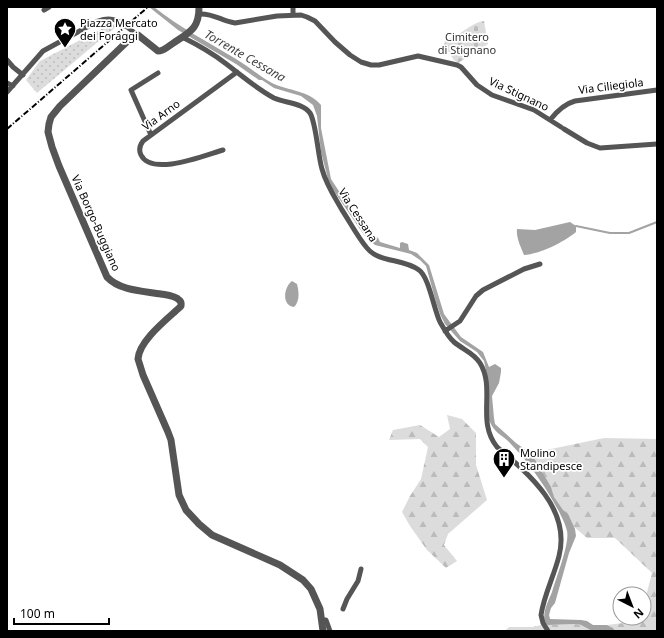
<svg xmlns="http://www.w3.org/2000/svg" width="664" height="638" font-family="'Noto Sans',sans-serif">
<defs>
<pattern id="grass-dots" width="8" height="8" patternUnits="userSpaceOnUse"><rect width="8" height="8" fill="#dcdcdc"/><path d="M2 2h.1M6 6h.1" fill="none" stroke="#bbb" stroke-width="1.8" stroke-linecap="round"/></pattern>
<pattern id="forest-firs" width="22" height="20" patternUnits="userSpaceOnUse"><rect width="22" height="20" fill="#dcdcdc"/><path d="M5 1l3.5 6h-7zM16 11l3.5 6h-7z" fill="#bbb"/></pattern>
<pattern id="cemetery-stones" width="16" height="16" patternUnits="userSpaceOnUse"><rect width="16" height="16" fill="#dcdcdc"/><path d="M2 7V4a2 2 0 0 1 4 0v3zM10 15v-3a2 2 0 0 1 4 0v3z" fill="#bbb"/></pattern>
</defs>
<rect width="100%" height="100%" fill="#fff"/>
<!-- grass -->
<path fill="url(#grass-dots)" d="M111,24L118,25L37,93L26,80L40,61Z"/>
<!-- forest -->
<path fill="url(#forest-firs)" d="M447,415L462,419L476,433V465L487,500L448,534L444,545L457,561L446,568L427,550L410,526L402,512L410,496L421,479L428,447L420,439L389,440L393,430L420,425L439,437L450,429Z
M604,438L657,439V631H615L613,628L607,625L639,621L640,618H644V604L652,573L615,538H587L565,519L527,454Z
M545,624L548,625L577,624L581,625L592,631H505L509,627H533Z"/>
<!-- cemetery -->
<path fill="url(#cemetery-stones)" d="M484,21L488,44L458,63L454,60L444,45L446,39C461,37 469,23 484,21Z"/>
<!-- water -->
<path fill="#a3a3a3" d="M149,7H154C179,27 208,42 236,59C248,66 259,76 272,83C289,91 308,90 321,105V128L331,179L365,231L371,236L373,235L378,238L380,242L400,248V243L402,242L408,244L409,250L417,253L429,265L444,314L461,337L483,352L489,367L495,364L501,368V372L499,383L492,396L494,418L495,424L516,443L530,453L534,458L551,487L554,497L563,510L568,514L575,529L576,536L569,553L555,603L551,608L549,615L550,619L581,620L587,621L593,625H607L613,628L615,631H592L581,625L577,624L548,625L545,624C542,612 548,602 552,592C556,578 570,543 567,531C563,513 534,469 521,455C517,451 513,446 509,442C501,434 494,433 489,420L488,380L484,361L477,352L460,341L445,324L440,314L436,302L426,266L420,260L411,254L375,245L364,235L334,191L328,179L321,152L317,116L313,105L301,96L274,88L262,80H259L236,64L178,30Z
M570,222L576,226V232C564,242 540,254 524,255C521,247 516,238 517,229L535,230Z
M292,281L297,284C299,292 300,301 294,307C281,305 284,287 292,281Z"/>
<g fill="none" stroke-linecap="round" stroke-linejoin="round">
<!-- stream -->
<path stroke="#a3a3a3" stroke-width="2" d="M576,226L610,233H629L657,222
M656,631H657"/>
<!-- minor -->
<path stroke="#555" stroke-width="5" d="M44,10L49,7
M199,14C214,13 221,21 235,23L277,16L301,15L307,17L315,21L335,42L350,55L361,62L371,65H379L418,56L457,65L461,67L477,85L492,95L534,110L561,127
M293,15V7
M184,38C198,45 212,53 225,63C241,75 257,89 274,98C285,103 303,103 310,113C316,122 318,156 322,169C326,184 334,196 342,210C350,222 357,236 367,248C379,263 403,258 419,270C429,277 434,310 440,322C444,329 448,337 454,342C462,349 474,353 480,363C496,389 476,421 497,447C529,474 571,509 559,556C554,576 544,595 541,615L543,623L548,631
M7,60L13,67L23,75
M7,83L13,86
M7,92L43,51L98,21C116,15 123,24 136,34
M550,120C557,111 564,104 575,101L657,90
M564,129L587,143L600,148L657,144
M151,135L131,90L158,73
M223,150C205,155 152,177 141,155C138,149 140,145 143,141L237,72
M445,331L460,321L476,296L483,290L524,269L540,264
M343,609L347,599L358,581L361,569
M322,620H326L330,631"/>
<!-- tertiary -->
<path stroke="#555" stroke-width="7" d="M199,7C199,30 189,32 172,44C167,47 164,51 158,51L138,35H134L60,106L51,117L49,124L48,132L52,147L59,166L107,277C120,291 144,291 161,294C167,295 176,296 179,300C182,302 181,303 181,306L179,308C166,320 139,341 138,359L143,375L168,432L171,440L179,495L186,510L199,524L212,535L280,565L303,580L311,589L320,609L323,631"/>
<!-- rail -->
<path stroke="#000" stroke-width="2" stroke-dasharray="6 2 1 2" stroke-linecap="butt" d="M7,129L148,7"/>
</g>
<!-- icons -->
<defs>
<g id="sight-pin" transform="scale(1.15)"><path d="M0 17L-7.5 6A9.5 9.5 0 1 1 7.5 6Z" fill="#000" stroke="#fff"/><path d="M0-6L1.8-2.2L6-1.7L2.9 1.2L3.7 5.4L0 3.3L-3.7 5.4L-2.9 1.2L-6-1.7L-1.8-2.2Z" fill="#fff"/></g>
<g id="building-pin" transform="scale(1.15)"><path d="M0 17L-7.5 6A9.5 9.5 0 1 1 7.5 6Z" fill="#000" stroke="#fff"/><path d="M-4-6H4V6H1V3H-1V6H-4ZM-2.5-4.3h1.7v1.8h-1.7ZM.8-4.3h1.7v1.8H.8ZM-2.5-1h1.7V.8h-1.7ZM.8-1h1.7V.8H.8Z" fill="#fff"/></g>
</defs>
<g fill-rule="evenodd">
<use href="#sight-pin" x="65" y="29"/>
<use href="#building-pin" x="504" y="459"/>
</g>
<g text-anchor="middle" stroke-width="3.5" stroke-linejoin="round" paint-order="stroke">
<!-- poi labels -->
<g font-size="11" fill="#000" stroke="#fff" text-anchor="start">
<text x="80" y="27">Piazza Mercato<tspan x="80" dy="13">dei Foraggi</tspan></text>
<text x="520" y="457">Molino<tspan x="520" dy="13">Standipesce</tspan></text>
</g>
<!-- park labels -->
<g font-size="11" fill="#333" stroke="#fff">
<text x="467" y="41">Cimitero<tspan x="467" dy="13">di Stignano</tspan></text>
</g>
<!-- street labels -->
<g font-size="11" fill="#000" stroke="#fff">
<text transform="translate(611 86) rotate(-7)" y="4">Via Ciliegiola</text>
<text transform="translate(519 94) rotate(25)" y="4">Via Stignano</text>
<text transform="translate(161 115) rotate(-36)" y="4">Via Arno</text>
<text transform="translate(358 215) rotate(57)" y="4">Via Cessana</text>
<text transform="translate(96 223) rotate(66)" y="4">Via Borgo-Buggiano</text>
</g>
<!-- water labels -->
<g font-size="12" font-style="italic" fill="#444" stroke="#fff">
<text transform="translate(245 56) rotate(30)" y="4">Torrente Cessana</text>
</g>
</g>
<!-- border -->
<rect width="664" height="638" fill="none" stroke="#000000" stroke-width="16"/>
<!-- north arrow -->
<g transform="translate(632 606) rotate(138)"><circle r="19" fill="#ffffff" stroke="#999999"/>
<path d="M0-3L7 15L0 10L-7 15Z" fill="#000000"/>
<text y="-6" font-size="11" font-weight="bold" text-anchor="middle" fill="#000000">N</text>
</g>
<!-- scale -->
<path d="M14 618v6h95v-6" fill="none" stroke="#000000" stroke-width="2"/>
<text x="20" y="618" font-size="12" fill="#000000" stroke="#ffffff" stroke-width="3" paint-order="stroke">100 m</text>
</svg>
